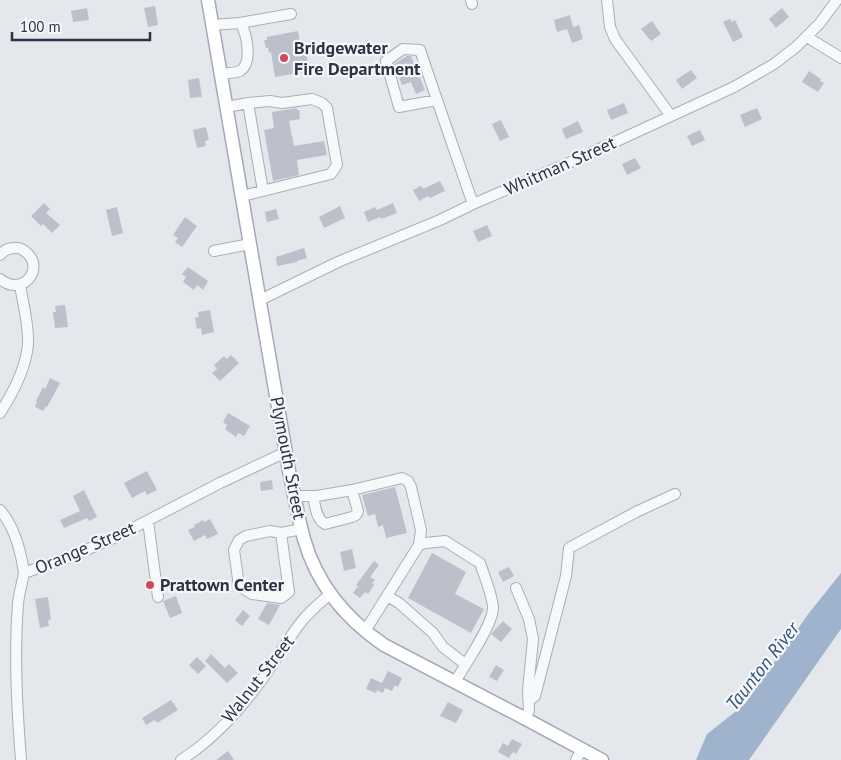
<svg xmlns="http://www.w3.org/2000/svg" width="841" height="760" font-family="'PT Sans',sans-serif">
<rect width="100%" height="100%" fill="#e4e7ec"/>
<!-- water -->
<path fill="#9fb4cc" d="M841,573V629L749,760H696L707,734L744,705L809,613Z"/>
<!-- building -->
<path fill="#bbc0ca" d="M155,6L158,25L148,27L144,8Z
M87,8L89,20L73,22L71,11Z
M782,8L789,17L776,28L769,19Z
M570,15L573,27L579,25L583,39L572,43L567,29L557,32L554,20Z
M730,19L732,22L735,20L743,37L733,42L723,22Z
M652,21L661,34L651,41L641,29Z
M298,31L301,46L305,45L309,71L275,77L271,52L269,53L268,48H266L264,40H267V37Z
M407,56H411L425,90L416,94L411,82L402,85L394,64Z
M691,70L697,78L682,89L676,80Z
M809,71L821,79L820,81L824,83L818,92L802,82Z
M199,78L202,97L190,98L188,80Z
M624,103L628,113L611,120L607,110Z
M297,108V110H299L300,119L289,121L294,146L324,141L327,155L297,160L299,175L273,181L264,130L274,128L272,112Z
M757,108L762,119L745,127L740,115Z
M501,120L509,137L500,141L492,124Z
M578,121L583,132L566,139L562,129Z
M206,127L209,140L205,141L206,146L197,148L193,130Z
M700,130L705,140L692,146L687,136Z
M635,158L641,168L627,175L622,164Z
M440,181L445,191L430,198L428,196L419,201L413,190L421,186L423,189Z
M44,203L50,209L46,213L60,225L52,233L43,224L41,226L31,216Z
M393,203L397,213L381,219L380,217L368,222L364,212L375,207L377,210Z
M340,206L345,218L324,228L319,217Z
M117,207L123,233L112,236L106,210Z
M276,209L279,219L267,222L265,212Z
M185,217L197,226L182,247L175,242L178,238L173,235Z
M487,225L492,236L478,242L473,231Z
M304,248L307,258L297,261V262L277,266L276,257Z
M188,267L208,281L203,290L197,285L194,290L183,282L186,277L182,274Z
M65,305L68,327L55,328L53,312H56L55,306Z
M210,310L214,332L202,335L201,328L197,329L195,318L199,317L198,312Z
M231,355L239,363L220,381L212,373L217,369L214,365L224,356L227,359Z
M50,378L60,383L47,407L46,406L43,411L35,407L37,402L36,401L43,387L45,389Z
M228,413L250,426L244,436L238,433L236,437L225,429L227,425L223,422Z
M147,471L157,490L147,495L145,491L132,498L124,483Z
M272,480L273,489L261,491L260,482Z
M395,487L407,533L386,538L383,525L378,527L375,514L368,516L362,495Z
M84,490L97,517L89,521L87,518L64,528L60,520L80,511L73,496Z
M210,519L218,534L207,539L205,535L194,541L188,530L195,527L194,525L203,520L204,522Z
M352,549L356,568L344,571L340,552Z
M432,553L466,572L455,594L484,609L471,633L408,598Z
M374,561L379,565L370,577L375,580L372,583L374,585L368,594L365,592L360,598L353,593L358,586L356,585Z
M509,567L514,576L503,582L498,572Z
M176,596L182,613L170,618L163,601Z
M48,597L51,620H48L49,626L40,628L35,599Z
M267,603L280,605L269,625L258,619Z
M243,610L250,616L242,626L235,620Z
M503,621L512,629L501,642L491,634Z
M211,654L225,668L229,664L238,673L227,683L205,661Z
M197,657L206,666L198,674L189,665Z
M496,665L504,670L497,681L489,677Z
M388,671L402,678L398,687L395,685L392,691L385,688L383,693L377,690L376,693L366,689L371,678L382,683Z
M171,700L178,710L157,723L155,720L146,725L142,718Z
M448,702L463,710L456,723L440,716Z
M512,739L522,744L516,754L513,752L509,758L498,752L503,743L508,746Z
M228,751L234,760H216Z"/>
<g fill="none" stroke-linecap="round" stroke-linejoin="round">
<!-- minor casing -->
<g stroke="#a9aeb7" stroke-width="12">
<path id="minor" d="M471,0L472,4
M607,0L610,27L615,39L671,116
M240,23L291,14
M212,25L240,23C247,33 253,63 240,71C235,73 227,73 221,74
M807,37L841,58
M437,100L399,107L386,61L403,49L420,50L437,100L473,204
M248,103L263,191
M227,107L248,103L270,101L282,103L312,99L322,103L327,108L337,165L331,174L242,196
M214,251L250,244
M0,255C4,250 8,248 14,248C20,247 24,250 28,254C44,270 22,297 0,279
M260,300L338,262L440,220L473,204L580,158L734,87L774,64L796,47L820,23L837,0
M0,413C13,393 26,368 28,344C29,325 23,304 20,285
M352,490L402,478L408,481L411,487L421,530L419,545L365,631
M294,496H317L352,490L358,511L356,515L352,517L325,524C316,519 315,505 313,496
M0,510C14,526 21,552 24,573
M148,521L158,597
M281,533L270,531L246,536L239,540L234,550L239,586L252,594L281,598L289,592L281,533L302,529
M419,545L426,543L445,541L480,563C484,575 493,597 493,608C493,625 464,666 455,682
M516,588L529,619L533,639L528,690L529,711L524,718
M387,596L399,603L433,633L443,647L465,664
M529,701L535,696L566,576L569,548L636,512L675,494
M21,760C17,708 14,656 18,604C19,593 22,584 24,573L72,556L114,538L220,483L286,452
M181,760C211,741 237,713 258,685C274,664 286,641 302,621C310,611 320,603 330,594
M576,760L582,749"/>
</g>
<!-- major casing -->
<g stroke="#a3abb8" stroke-width="15">
<path id="major" d="M208,0L289,471C294,494 298,517 304,539C317,585 346,619 384,645L524,718L602,760"/>
</g>
<!-- minor -->
<use href="#minor" stroke="#f7f8fa" stroke-width="10"/>
<!-- major -->
<use href="#major" stroke="#fff" stroke-width="12"/>
</g>
<!-- markers -->
<g fill="#d1495b" stroke="#f4f6f9" stroke-width="2">
<circle cx="284" cy="58" r="5"/>
<circle cx="150" cy="585" r="5"/>
</g>
<g text-anchor="middle" stroke-width="4.5" stroke-linejoin="round" paint-order="stroke">
<!-- poi labels -->
<g font-size="18" font-weight="bold" fill="#2b3445" stroke="#f4f6f9" text-anchor="start">
<text x="294" y="54">Bridgewater<tspan x="294" dy="21">Fire Department</tspan></text>
<text x="160" y="591">Prattown Center</text>
</g>
<!-- street labels -->
<g font-size="18" fill="#2b3445" stroke="#f4f6f9">
<text transform="translate(560 166) rotate(-24)" y="6">Whitman Street</text>
<text transform="translate(288 458) rotate(79)" y="6">Plymouth Street</text>
<text transform="translate(85 548) rotate(-23)" y="6">Orange Street</text>
<text transform="translate(258 679) rotate(-52)" y="6">Walnut Street</text>
</g>
<!-- water labels -->
<g font-size="19" font-style="italic" fill="#34527a" stroke="#f4f6f9">
<text transform="translate(762 666) rotate(-52)" y="7">Taunton River</text>
</g>
</g>
<!-- scale -->
<path d="M12 32v8h138v-8" fill="none" stroke="#2b3445" stroke-width="2.5"/>
<text x="20" y="32" font-size="15" fill="#2b3445" stroke="#f4f6f9" stroke-width="4" paint-order="stroke">100 m</text>
</svg>
